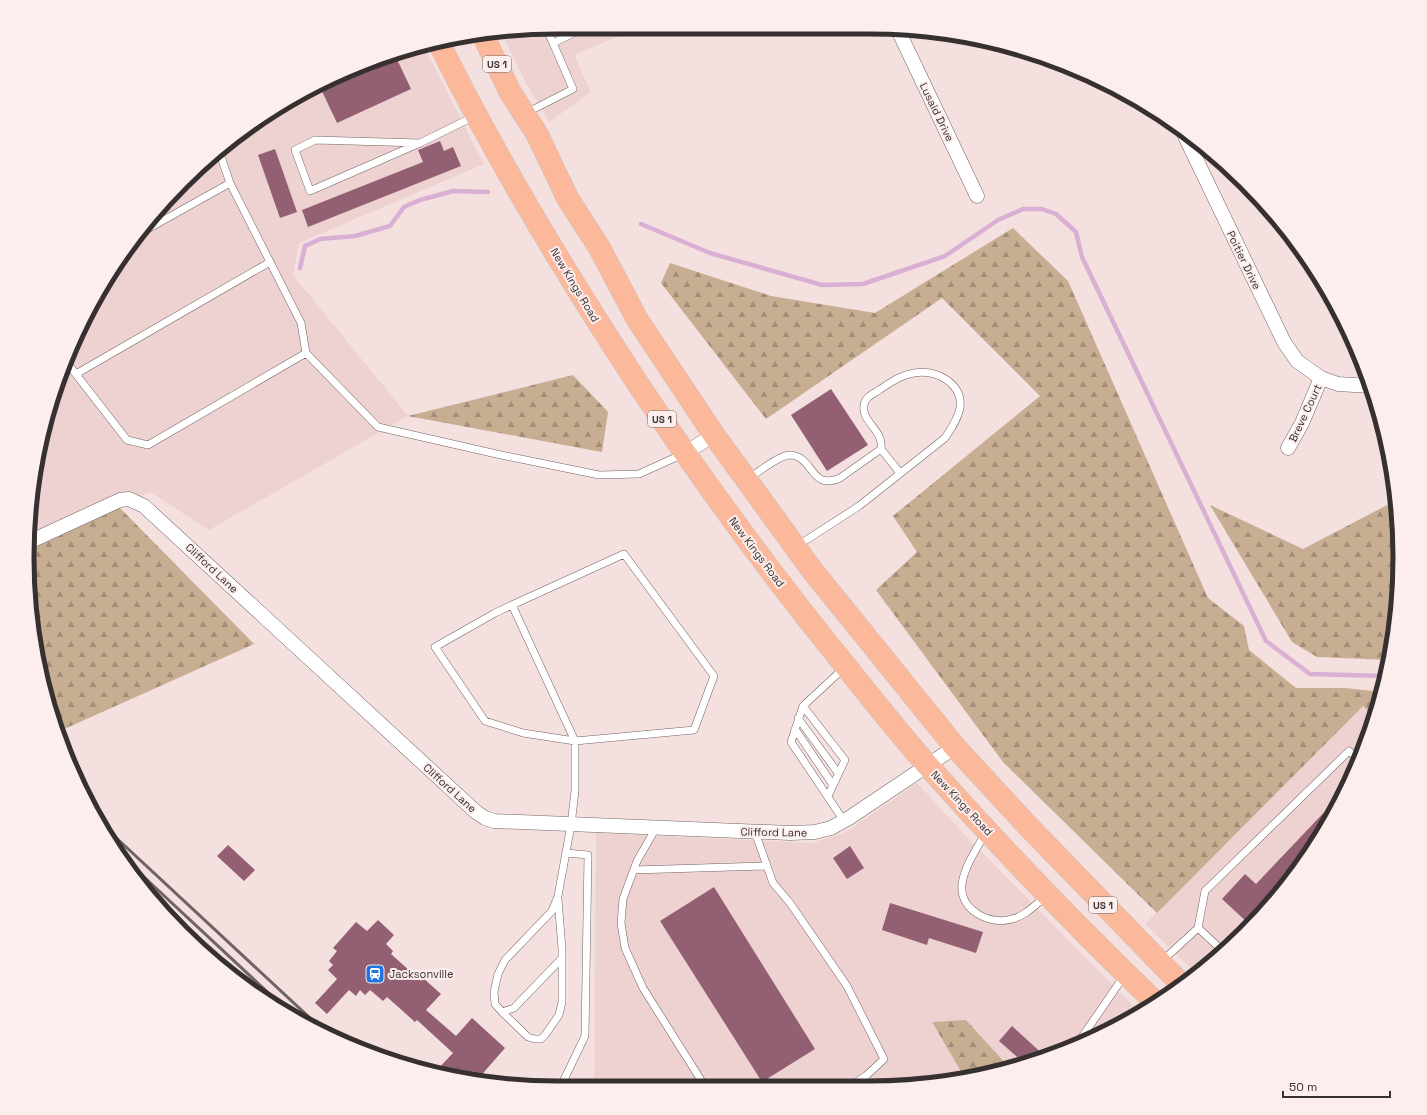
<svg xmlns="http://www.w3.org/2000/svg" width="1427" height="1115" font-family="'Space Grotesk',sans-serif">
<defs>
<pattern id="forest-firs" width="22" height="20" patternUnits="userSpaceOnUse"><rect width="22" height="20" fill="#c7ad91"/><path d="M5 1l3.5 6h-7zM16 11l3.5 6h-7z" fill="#a28d77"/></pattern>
</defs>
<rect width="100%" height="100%" fill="#f3e0df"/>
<!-- built -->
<path fill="#edd2d1" d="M558,27H641L574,55L591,92L549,122L526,83L502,34Z
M420,45H423L484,164L299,243L293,275L408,416L209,530L150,492L28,551L45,420L98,292L182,183L292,98Z
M1363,706L1374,716L1345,792L1291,880L1219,956L1196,973L1145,924Z
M917,783L965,835L1140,1013L1135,1017L1040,1060L1008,1066L966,1020L932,1022L963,1075L904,1087L594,1088L596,833L812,843L846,832Z"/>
<!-- forest -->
<path fill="url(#forest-firs)" d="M1013,228L1068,281L1208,598L1244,626L1249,650L1296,688H1345L1382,692L1374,716L1363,706L1157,913L1003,762L876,590L917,552L893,516L1040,396L942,298L766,419L661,283L670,263L771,296L875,313Z
M573,375L608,412L602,452L408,416Z
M1393,502H1396L1399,592L1388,660L1317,657L1292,642L1210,505L1303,549Z
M119,507L254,644L62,730L58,727L45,695L27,558L28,551Z
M966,1020L1008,1066L963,1075L932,1022Z"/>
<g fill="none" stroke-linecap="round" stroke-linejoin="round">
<!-- stream -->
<path stroke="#daafd4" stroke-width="4.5" d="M641,224L710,253L822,285L863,284L945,256L998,220L1023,209H1042L1056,214L1076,232L1082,257L1266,641L1310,674L1385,676
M300,268L305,246L320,239L355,236L390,226L404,207L420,200L453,191L488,192"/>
</g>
<!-- building -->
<path fill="#936073" d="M395,55L411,89L337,123L320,87Z
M440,141L444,151L453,147L461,166L308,227L302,210L423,162L418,150Z
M275,149L297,212L280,218L258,155Z
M831,389L868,445L827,471L791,415Z
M1331,805L1335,808L1291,880L1249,924L1222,899L1245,874L1256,884Z
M228,845L255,870L244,881L217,856Z
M850,846L864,868L847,879L833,858Z
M714,887L815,1049L762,1082L660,921Z
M890,903L983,932L976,953L929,938L927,945L882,930Z
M378,920L394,935L386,944L393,951L391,954L421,981L423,978L441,994L426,1010L456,1036L472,1018L505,1048L478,1079L476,1080L454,1078L435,1072L453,1053L417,1020L415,1022L387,997L383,1001L370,990L365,995L360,990L356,996L349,990L327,1014L315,1003L337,979L328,970L333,965L329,961L337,951L333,948L356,922L367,931Z
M1012,1026L1046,1057L1040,1060L1024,1063L999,1041Z"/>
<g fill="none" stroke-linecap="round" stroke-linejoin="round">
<!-- service casing -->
<g stroke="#736363" stroke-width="8">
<path id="service" d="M546,28L553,43
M526,113L573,89L553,43L586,27
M420,143L315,140L295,150L310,191L420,143L475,116
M220,154L230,183L301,323L306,353L378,427L501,455L599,475L639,474L683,454
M146,230L230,183
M68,364L127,440L148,445L306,353
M76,374L270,262
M881,449L900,473
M749,478C759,472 779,455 790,455C814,456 810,491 840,478L881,449C884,430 861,422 864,405C865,397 873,394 879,390C890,383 900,375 914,373C936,369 963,383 960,408C958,419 951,429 945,438L859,506L797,546
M512,605L575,741L694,730L714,676L624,554L512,605L495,613L435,647L485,721L523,733L575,741V791L571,825L558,896L552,911L505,960L498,974L494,992L495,1004L502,1012L514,1008L562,958
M803,706L845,760L828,796
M798,718L838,773
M795,729L833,785
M844,821L791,742L803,706L844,668
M656,828L637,861L623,899L621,923L625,948L643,988L706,1088
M755,832L773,883L790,903L847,986L884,1059L867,1075L849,1087
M985,834C976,850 965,865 962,884C959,910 990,926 1012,919C1025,916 1035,905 1045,897
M634,870L767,866
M1198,928L1205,891L1349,751L1358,759
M1161,962L1198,928L1224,952
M502,1012L528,1037L535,1039H541L545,1035L559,1015L562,1002V949L558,899
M1081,1041L1080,1040L1124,976
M560,1088L585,1036L588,855L566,853"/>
</g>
<!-- minor casing -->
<g stroke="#736363" stroke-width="15">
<path id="minor" d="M897,28L977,196
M1182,130L1284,342L1297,361L1321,378L1338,384L1371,386
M1288,448L1302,423L1321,378
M685,453L714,435
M29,542L120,500L129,499L144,506L476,812L485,818L494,821L790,833L815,832L831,828L849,818L955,747"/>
</g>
<!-- trunk casing -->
<g stroke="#c7c5c5" stroke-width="23">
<path id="trunk" d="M484,37L510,92L537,134L568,199L599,247L637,319L714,435L812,570L955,747L1027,825L1181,984
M439,43C498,162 567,276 640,387C706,486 777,582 852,674C877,705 902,737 929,767C1001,848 1077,927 1155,1002"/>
</g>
<!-- service -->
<use href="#service" stroke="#fff" stroke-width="7"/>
<!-- minor -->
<use href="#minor" stroke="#fff" stroke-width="14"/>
<!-- trunk -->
<use href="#trunk" stroke="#fbb89b" stroke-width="22"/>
<!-- rail -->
<path stroke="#6f6464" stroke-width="3" d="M97,820L325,1032
M130,864L291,1014
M457,1068L468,1079"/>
</g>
<!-- icons -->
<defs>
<g id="station-square" transform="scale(1)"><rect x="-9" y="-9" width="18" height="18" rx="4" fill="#2275e0" stroke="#fdeeee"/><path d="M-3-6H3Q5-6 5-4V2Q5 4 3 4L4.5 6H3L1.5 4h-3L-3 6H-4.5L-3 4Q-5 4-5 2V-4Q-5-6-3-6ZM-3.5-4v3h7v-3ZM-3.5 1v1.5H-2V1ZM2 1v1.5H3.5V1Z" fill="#fff"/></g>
</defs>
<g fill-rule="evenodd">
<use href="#station-square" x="375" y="974"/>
</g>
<g text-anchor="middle" stroke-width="4" stroke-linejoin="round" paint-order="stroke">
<!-- shield labels -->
<g fill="#fdeeee" stroke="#726969" stroke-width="1">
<rect x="483" y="56" width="28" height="16" rx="3"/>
<rect x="648" y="411" width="28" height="16" rx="3"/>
<rect x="1089" y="897" width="28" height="16" rx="3"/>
</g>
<g font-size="10" font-weight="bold" fill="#373030">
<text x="497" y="68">US 1</text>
<text x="662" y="423">US 1</text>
<text x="1103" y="909">US 1</text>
</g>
<!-- street labels -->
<g font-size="11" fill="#373030" stroke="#fdeeee">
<text transform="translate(937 112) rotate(64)" y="4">Lusaid Drive</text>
<text transform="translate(1244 260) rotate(64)" y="4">Poitier Drive</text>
<text transform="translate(575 285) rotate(59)" y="4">New Kings Road</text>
<text transform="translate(1305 413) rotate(-65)" y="4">Breve Court</text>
<text transform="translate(757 552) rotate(53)" y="4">New Kings Road</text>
<text transform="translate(212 568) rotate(43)" y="4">Clifford Lane</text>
<text transform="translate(450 788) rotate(42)" y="4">Clifford Lane</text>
<text transform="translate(962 803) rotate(47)" y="4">New Kings Road</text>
<text transform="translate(774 832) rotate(1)" y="4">Clifford Lane</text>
</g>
<!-- poi labels -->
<g font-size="11" fill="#373030" stroke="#fdeeee" text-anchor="start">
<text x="389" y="978">Jacksonville</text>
</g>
</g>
<!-- crop -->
<path d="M0 0H1427V1115H0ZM557 34H870A523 523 0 0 1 1393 557V558A523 523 0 0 1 870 1081H557A523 523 0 0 1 34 558V557A523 523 0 0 1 557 34Z" fill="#fdeeee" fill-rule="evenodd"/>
<path fill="none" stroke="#373030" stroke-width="5" d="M557 34H870A523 523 0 0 1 1393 557V558A523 523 0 0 1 870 1081H557A523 523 0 0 1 34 558V557A523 523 0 0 1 557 34Z"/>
<!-- scale -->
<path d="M1283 1091v6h107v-6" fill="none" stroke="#373030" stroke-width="2"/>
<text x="1289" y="1091" font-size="12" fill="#373030" stroke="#fdeeee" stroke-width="3" paint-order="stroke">50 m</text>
</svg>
